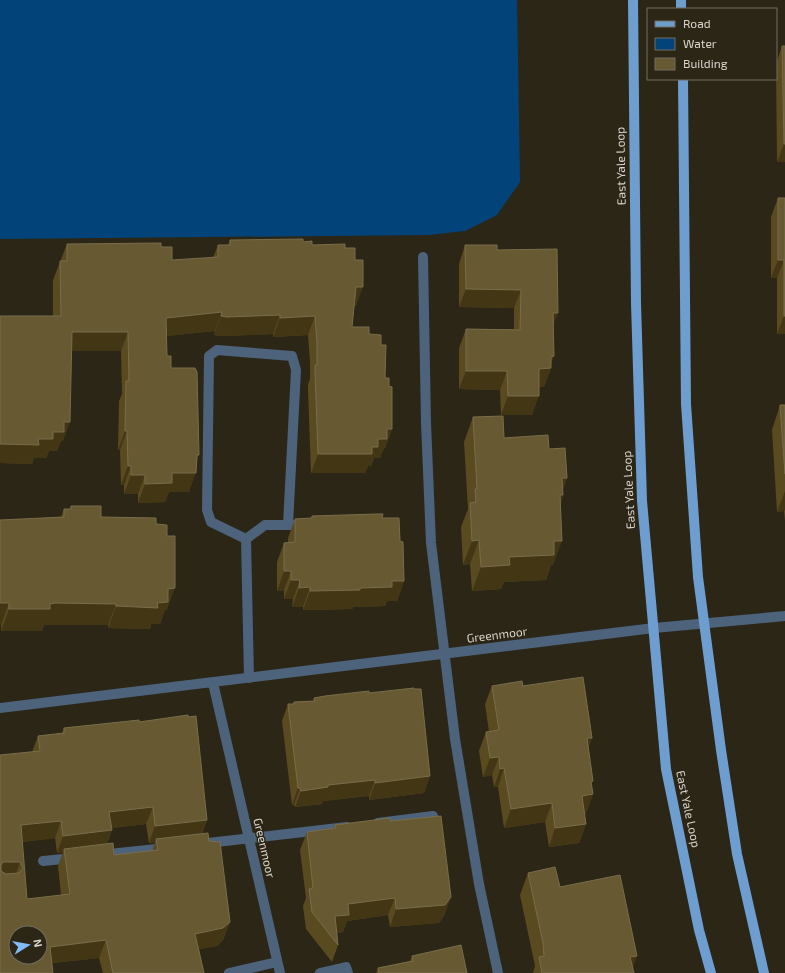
<svg xmlns="http://www.w3.org/2000/svg" width="785" height="973" font-family="'Exo 2',sans-serif">
<rect width="100%" height="100%" fill="#2c2617"/>
<!-- water -->
<path fill="#024479" d="M0,0H517L520,182L497,215L465,231L429,235L0,239Z"/>
<g fill="none" stroke-linecap="round" stroke-linejoin="round">
<!-- minor -->
<path stroke="#4c637b" stroke-width="10" d="M423,257L426,423L431,543L455,739L479,884L498,973
M246,539L211,522L207,510L209,356L217,350L292,356L296,370L288,525
M249,678L246,539L265,525H294
M213,683L280,973
M0,708L654,628L785,616
M378,823L433,816
M208,843L347,827
M100,855L166,848
M43,861L73,858
M229,973L277,962
M320,973L346,967L348,973"/>
<!-- major -->
<path stroke="#6e9ed0" stroke-width="10" d="M633,0L636,303L642,501L666,769L699,930L711,973
M681,0V9
M683,79L686,404L698,577L721,750L737,854L764,973"/>
</g>
<!-- wall -->
<path fill="#5a4a20" fill-rule="evenodd" d="M782,46H785V162H777L776,64Z
M778,198H785V334H777V278H771V217Z
M230,240L303,242L312,245L345,248L356,306H354L352,327L369,334L381,345L392,429L385,448H384L380,458H374L371,466H368L365,473H311L308,390V384L310,379V362L308,335L273,337V334L220,336L214,335L215,331L166,336L167,356L171,368L196,462L189,492H169L165,502L138,503V494H124V485H121L120,450H118L119,401L122,394L121,351H72L63,441H61L57,451H49L46,458H34L32,464L0,463V316H53V280L67,244L161,247L172,260L213,258L218,245H228Z
M465,245L497,250L553,326L554,356L551,364V368L544,387H539L532,415H501L500,390L459,389V348L466,329H514V308L459,307V264Z
M780,405H785V521L784,511L777,512L772,430Z
M473,417L504,438L549,449L567,478L563,489V495L561,502L553,565H551L546,580L504,582L501,589L472,591L470,564L463,565L461,527L468,509L464,442Z
M71,506L101,517L156,524L167,610H165L160,624H151L150,629L108,628V625H44L42,631H1L0,520L61,517L64,509H70Z
M312,516L382,518L400,541L404,581L397,601H387L385,606L353,607V609L303,610V607H292L293,599H284V590L277,591V562L284,543H288V538L295,519L311,518Z
M492,686H523L592,738L588,748L593,794L586,813H584L586,824L579,843L549,847L545,822L504,828L498,787H494L492,775L483,777L479,751L486,732H489L485,704Z
M369,693L430,776L424,793L369,800V796L323,801L322,804L295,807L294,805H292L282,721L288,704H293L294,702L313,701L314,698Z
M139,722L207,820L202,834L209,841L230,922L223,940L217,946L199,949L204,973H103L99,958L52,963L0,973L32,752L38,736L62,733L64,728ZM146,824L149,843L155,842L152,851L114,855L107,844L112,830L111,828ZM55,838L57,853L63,852L58,866L61,895L27,899L22,842Z
M390,821L445,914L439,923L390,927L388,915L347,921L343,932L337,933L338,945L332,962L306,929L303,906L306,898L300,850L307,832L334,829L335,825Z
M528,873L560,887L632,968L634,973H533L535,966L520,895Z
M412,956L467,973H376L378,968L410,961Z"/>
<!-- shaded-wall -->
<path fill="#423615" d="M784,144H785V162H777Z
M778,260H784L777,278H771Z
M356,287H363L356,306H349Z
M466,289L521,290L514,308L459,307Z
M222,312L215,331L159,337L166,318Z
M553,313H558L551,331Z
M280,315L273,334L220,336L214,335L221,316Z
M315,316L308,335L273,337L280,318Z
M784,316H785V334H777Z
M72,332H128L121,351H65Z
M554,356L549,368H551L544,387H532L539,369L551,357Z
M466,371H507L500,390L459,389Z
M508,396H539L532,415H501Z
M64,422H70L63,441H61L57,451H49L46,458H34L32,464L0,463V444L38,439L53,432Z
M387,429H392L385,448H384L380,458H374L371,466H368L365,473H311L318,454L372,447Z
M125,431H127L120,450H118Z
M197,455H199L193,473H196L189,492H169L165,502L138,503L145,484L172,473Z
M128,466H131L124,485H121Z
M131,475H145L138,494H124Z
M562,478H567L558,502Z
M785,491V510L784,511L777,512Z
M560,495H563L554,520Z
M479,540L470,564L463,565L472,541Z
M554,541H562L553,565H551L546,580L504,582L501,589L472,591L481,567L509,557Z
M284,571H291L284,590L277,591Z
M291,580H300L293,599H284Z
M392,581H404L397,601H387L385,606L353,607V609L303,610L310,591L360,588Z
M310,587L303,607H292L299,588Z
M175,588L167,610H165L160,624H151L150,629L108,628L116,606L157,603L168,589Z
M0,603H9L1,625H0Z
M55,603L116,604L108,625H44L42,631H1L9,609Z
M587,738H592L585,756Z
M499,757L492,775L483,777L490,758Z
M504,768L498,787H494L500,769Z
M430,776L424,793L369,800L375,783Z
M375,780L369,796L323,801L322,804L295,807L301,791L328,785Z
M593,781L588,795L593,794L586,813L575,815L582,796L591,782Z
M298,788H300L294,805H292Z
M552,803L545,822L504,828L511,809Z
M153,807L146,824L103,829L109,812Z
M207,820L200,838L156,839L155,842L149,843L155,826Z
M61,821L55,838L15,843L21,825Z
M586,824L579,843L549,847L555,828Z
M112,830L105,848L64,849L63,852L57,853L63,836Z
M3,862H20L14,880L0,879L1,865Z
M451,897L445,914L439,923L390,927L396,909Z
M395,898L388,915L347,921L343,932L329,934L335,916L348,904Z
M230,922L223,940L217,946L188,951L195,934Z
M106,940L99,958L44,964L50,947Z
M637,956L631,973L630,957Z"/>
<!-- building -->
<path fill="#675932" stroke="#796d4a" fill-rule="evenodd" d="M782,46H785V144H784Z
M778,198H785V316H784V260H778Z
M303,239V242L312,241V245L345,244V248H355V260H363V287H356L352,327H369V334L381,335V345H386L385,378H389V386L392,387V429H387V439H378V447H372V454H318L315,371V365H317V343L315,316L280,318V315L227,317L221,316L222,312L166,318L167,356H171V368H195L197,372L199,455H197L196,473H172V483L145,484V475H131V466H128L127,431H125L126,381H129L128,332H72L70,422H64V432H53V439H38L39,445L0,444V316H61L60,261H67V244L161,243V247H172V260L218,257V245H230V240Z
M465,245H497V250L557,249L558,313H553L554,356L551,357V368L539,369V396H508L507,371H466V329L520,330L521,290L466,289Z
M780,405H785V474Z
M503,416L504,438L548,435L549,449L565,448L567,478H562L563,495H560L562,541H554V555L509,557L510,565L481,567L479,540L472,541L470,503L476,502L475,489H477L473,417Z
M71,506H101V517L156,518V524L167,525V536H175V588L168,589V602L157,603L158,608L116,606V604L55,603L50,604V609H9V603H0V520L64,517V509H71Z
M377,514H383L382,518H399L400,541L403,542L404,581H392V587L360,588V590L310,591V587L299,588L300,580H291V571H284V543L295,542V519L312,518V516Z
M583,677L592,738H587L593,781L591,782L593,794L582,796L586,824L555,828L552,803L511,809L504,768L500,769L499,757L490,758L486,732L499,730L492,686L522,681L523,686Z
M414,688V689H421L430,776L375,783V780L328,785V787L301,791L300,788H298L288,704H294V702L315,701L314,698L325,696L369,691V693Z
M188,715V717L196,716L207,820L155,826L153,807L109,812L112,830L63,836L61,821L21,825L27,899L70,894L64,849L113,843L114,855L158,850L156,839L208,833L209,841L220,842L230,922L223,928L195,934L204,973H113L106,940L50,947L53,973H0V755L40,751L38,736L64,733V728L139,720V722ZM3,862H20L23,868L19,873L6,874L1,871V865ZM16,933H40V957H16Z
M441,816L451,897L445,905L396,909L395,898L348,904L349,915L335,916L338,945L312,912L309,889L313,888L307,832L336,828L335,825L390,818V821Z
M555,867L560,887L620,875L637,956L630,957L634,973H542L539,957L544,956L543,943L528,873Z
M461,945L467,973H379L378,968L413,961L412,956Z"/>
<g text-anchor="middle" stroke-width="3" stroke-linejoin="round" paint-order="stroke">
<!-- street labels -->
<g font-size="12" fill="#d9d5cb" stroke="#2c2617">
<text transform="translate(621 166) rotate(-91)" y="4">East Yale Loop</text>
<text transform="translate(629 490) rotate(-93)" y="4">East Yale Loop</text>
<text transform="translate(497 635) rotate(-7)" y="4">Greenmoor</text>
<text transform="translate(688 809) rotate(78)" y="4">East Yale Loop</text>
<text transform="translate(264 848) rotate(77)" y="4">Greenmoor</text>
</g>
</g>
<!-- legend -->
<rect x="647" y="8" width="130" height="72" fill="#2c2617" stroke="#716c5f"/>
<rect x="655" y="21" width="20" height="6" fill="#6e9ed0" stroke="#716c5f"/>
<text x="683" y="28" font-size="12" fill="#d9d5cb">Road</text>
<rect x="655" y="38" width="20" height="12" fill="#024479" stroke="#716c5f"/>
<text x="683" y="48" font-size="12" fill="#d9d5cb">Water</text>
<rect x="655" y="58" width="20" height="12" fill="#675932" stroke="#716c5f"/>
<text x="683" y="68" font-size="12" fill="#d9d5cb">Building</text>
<!-- north arrow -->
<g transform="translate(28 945) rotate(79)"><circle r="19" fill="#2c2617" stroke="#716c5f"/>
<path d="M0-3L7 15L0 10L-7 15Z" fill="#81bcfa"/>
<text y="-6" font-size="11" font-weight="bold" text-anchor="middle" fill="#d9d5cb">N</text>
</g>
</svg>
